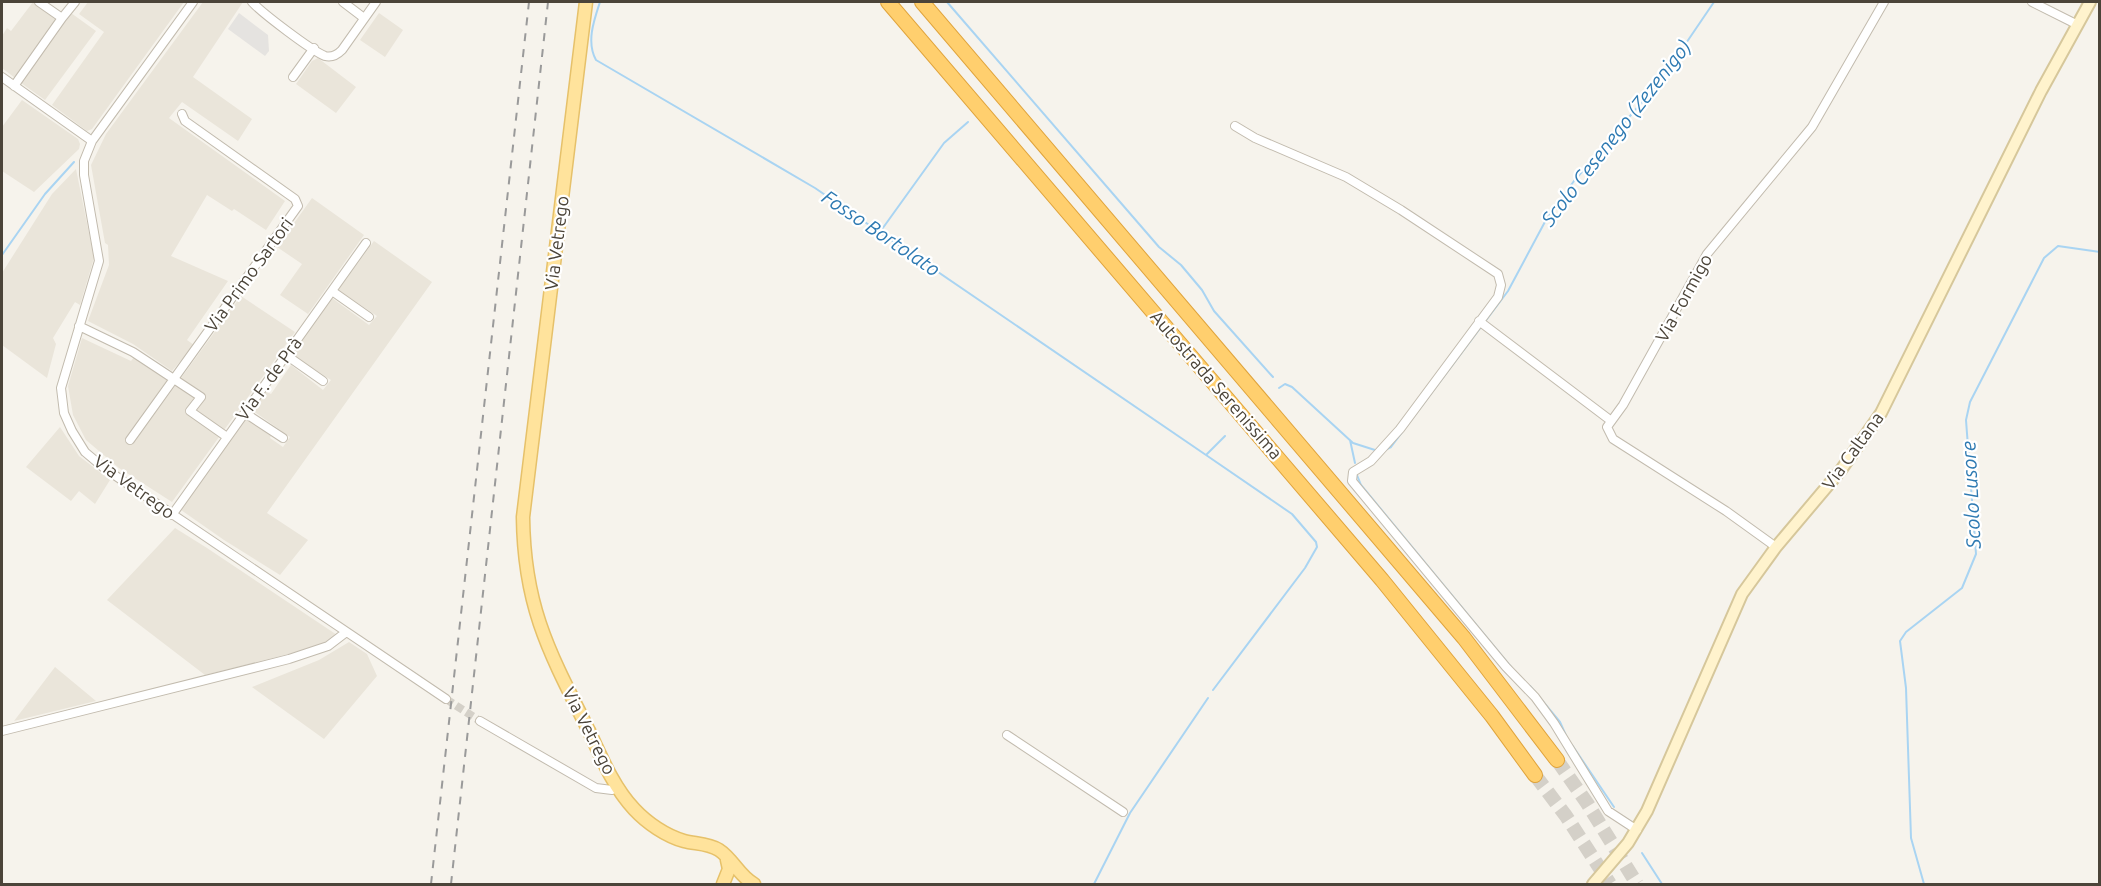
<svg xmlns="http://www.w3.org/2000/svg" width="2101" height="886" font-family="Ubuntu,sans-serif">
<rect width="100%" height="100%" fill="#f6f3ec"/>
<!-- residential -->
<path fill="#eae5da" d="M33,2L57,19L15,78L2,68V36L7,28L11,31Z
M88,2H184L92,129L87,131L52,105L104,32L79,14Z
M203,2H243L193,77L252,119L238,141L182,102L169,118L285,201L266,230L234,209L232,211L207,195L171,256L228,281L187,340L194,345L172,371L133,344L88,321L109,265L108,245L105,243L91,165L106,134Z
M71,13L96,31L45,100L21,83Z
M379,13L403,30L385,57L360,40Z
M318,58L356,87L336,113L296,84L312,61Z
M22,100L78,139L80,144L79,149L34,192L2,171V127Z
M76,169L94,258L80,305L75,302L53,338L56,344L47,378L2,345V273L52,194Z
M312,198L364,235L308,314L280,295L302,264L277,247Z
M374,241L432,282L267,513L308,540L280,575L224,540L181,510L244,420L248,419L271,436L270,438L283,447L290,437L252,410L265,391L271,394L291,365L323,390L331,380L294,356V351L332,298L369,325L377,316L338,290Z
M241,296L295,332L172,502L119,468L86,440L73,415L68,386L82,338L131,361L134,357L167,380L125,440L132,445Z
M60,427L79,456L110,480L95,504L79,491L71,501L26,467Z
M175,528L207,548L337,635L320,646L205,675L107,600Z
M349,642L367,654L377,676L324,739L252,687L319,660Z
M55,667L96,701L14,721Z"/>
<!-- parking -->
<path fill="#e5e3e0" d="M239,13L268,35L269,51L265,56L228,29Z"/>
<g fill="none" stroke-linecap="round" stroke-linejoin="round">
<!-- stream -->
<path stroke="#a9d4f2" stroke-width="2" d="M600,2C594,20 586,42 596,60L815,188L1206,455
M947,2L1159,247L1181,265L1202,290L1214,311L1273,377
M880,232L944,143L968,122
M2,255L45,194L74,162
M1279,388L1285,384L1292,387L1353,443L1378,451
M1350,440L1355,463
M1383,451L1391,447L1508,291L1547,218L1574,181L1661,80L1714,2
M1357,475L1361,485L1511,667
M1530,686L1560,722L1568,740
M1213,690L1305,568L1317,547L1316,542L1292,514L1206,455L1225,436
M1572,745L1614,807
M1642,853L1662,884
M1094,884L1130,813L1208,698
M1924,884L1911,838L1906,688L1900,641L1906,632L1962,588L1976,554L1966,420L1970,402L2044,258L2058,246L2100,252"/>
<!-- street-tunnel -->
<path stroke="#d4d0c8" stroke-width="8" stroke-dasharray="8 4" stroke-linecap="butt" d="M446,699L480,721"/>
<!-- highway-tunnel -->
<path stroke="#d4d0c8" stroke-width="14" stroke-dasharray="14 7" stroke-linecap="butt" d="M1557,760L1587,803L1637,884
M1535,775L1566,816L1610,884"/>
<!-- street casing -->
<g stroke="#c2bbae" stroke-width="10">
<path id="street" d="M193,2L92,141L84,161V175L99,261L61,388L64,413L72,431L85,452L104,468L446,699
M252,2C262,13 312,51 325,56C332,58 337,55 342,50L376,2
M343,2L364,18
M2032,2L2076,24
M62,18L75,2
M2,77L92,141
M293,77L314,48
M14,86L62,18L39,2
M1235,126L1255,138L1346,177L1401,210L1498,274L1501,285L1498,297L1400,429L1371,461L1353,472L1352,481L1506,667L1535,697L1554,723L1608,811L1637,830
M332,291L369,317
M1479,321L1610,420
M79,326L133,352L201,397L190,411L227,437
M286,355L323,381
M245,413L283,438
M130,440L298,206L295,199L185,121L182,114
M172,515L366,243
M1776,547L1726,511L1613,439L1607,427L1623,405L1707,254L1812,127L1884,2
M480,721L596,788L612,790L618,788
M2,731L289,659L328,646L345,633
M1007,735L1123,812"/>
</g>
<!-- secondary casing -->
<g stroke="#d6c79b" stroke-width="14">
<path id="secondary" d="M1593,884L1628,843L1647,811L1742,594L1776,547L1841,470L1881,413L2041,91L2090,2"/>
</g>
<!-- primary casing -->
<g stroke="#e6c16a" stroke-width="15">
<path id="primary" d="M586,2L523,517C524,607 549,652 589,731C601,757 614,788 634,809C647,823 666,836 684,841C695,844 708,843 719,850C733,859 739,876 754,884
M723,884L729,869L727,860"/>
</g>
<!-- highway casing -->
<g stroke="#e0a43c" stroke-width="16">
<path id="highway" d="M888,2L1382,580L1492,716L1535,775
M922,2L1464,638L1557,760"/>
</g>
<!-- street -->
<use href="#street" stroke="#fff" stroke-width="8"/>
<!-- secondary -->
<use href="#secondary" stroke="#fff3cd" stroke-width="10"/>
<!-- primary -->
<use href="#primary" stroke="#ffe39c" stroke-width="12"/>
<!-- highway -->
<use href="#highway" stroke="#ffcf6e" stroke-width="14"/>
<!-- rail -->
<path stroke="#9a9a9a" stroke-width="2" stroke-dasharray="8 8" stroke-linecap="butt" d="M431,884L529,2
M451,884L548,2"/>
</g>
<g text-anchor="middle" stroke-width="4.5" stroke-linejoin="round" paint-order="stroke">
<!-- street labels -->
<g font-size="18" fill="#4b4439" stroke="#fff">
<text transform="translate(557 243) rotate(-83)" y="6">Via Vetrego</text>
<text transform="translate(249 275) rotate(-54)" y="6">Via Primo Sartori</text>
<text transform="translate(1684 298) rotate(-61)" y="6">Via Formigo</text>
<text transform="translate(269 379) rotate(-54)" y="6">Via F. de Prà</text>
<text transform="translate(1216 385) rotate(49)" y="6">Autostrada Serenissima</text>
<text transform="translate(1853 451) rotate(-54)" y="6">Via Caltana</text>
<text transform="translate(134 487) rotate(36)" y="6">Via Vetrego</text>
<text transform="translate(589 731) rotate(63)" y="6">Via Vetrego</text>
</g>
<!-- water labels -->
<g font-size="20" font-style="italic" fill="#2e7ab2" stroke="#fff">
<text transform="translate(1616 133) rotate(-52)" y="7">Scolo Cesenego (Zezenigo)</text>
<text transform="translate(881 233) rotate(34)" y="7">Fosso Bortolato</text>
<text transform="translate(1971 495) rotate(-93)" y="7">Scolo Lusore</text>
</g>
</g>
<!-- border -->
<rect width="2101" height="886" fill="none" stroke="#4b4439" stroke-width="6"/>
</svg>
